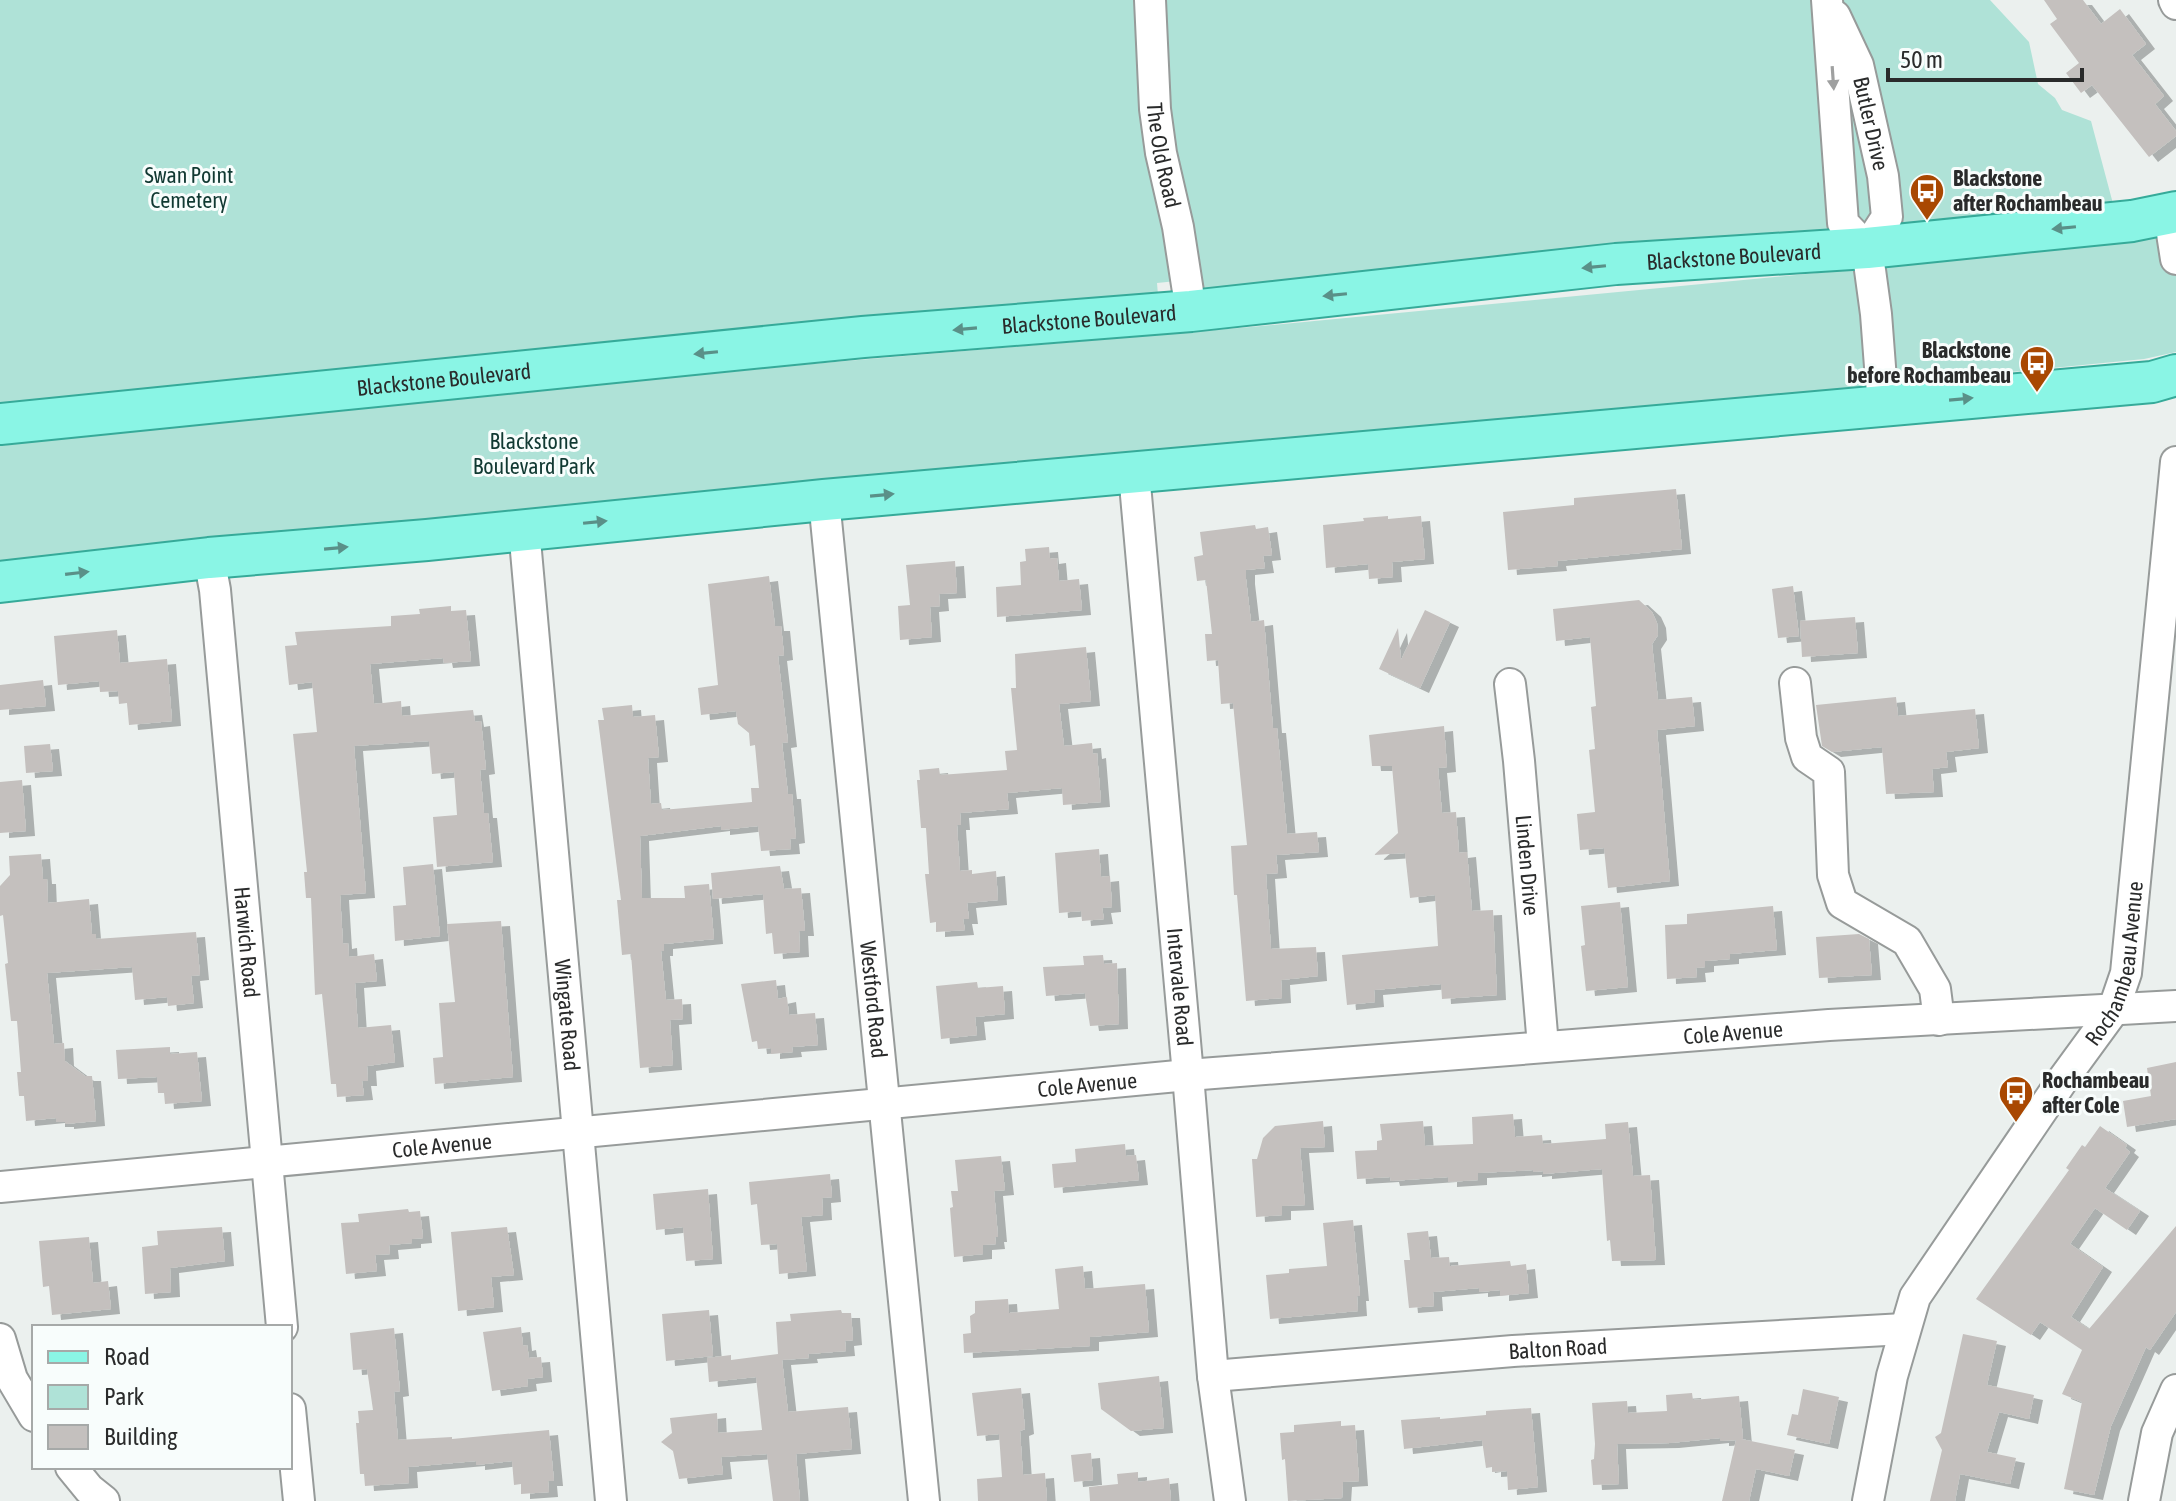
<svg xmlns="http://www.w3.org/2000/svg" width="2176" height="1501" font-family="'Asap Condensed',sans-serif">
<defs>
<filter id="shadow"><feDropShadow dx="9" dy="5" stdDeviation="0" flood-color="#0004"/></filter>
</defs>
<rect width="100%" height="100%" fill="#ebf0ee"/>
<!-- green -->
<path fill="#afe2d7" d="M0,0H1990L2029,42L2038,84L2055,98L2062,110L2091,121L2116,215L1207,306L1196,279L1157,283L1159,307L0,416Z
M2176,232V352L2144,359L519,518L0,563V446L108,432L799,365L1251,327L1880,267L2122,242Z"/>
<!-- building -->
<path fill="#c4c0be" filter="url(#shadow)" d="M2044,0H2083L2101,24L2120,9L2146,44L2132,55L2164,96L2155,104L2176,131V136L2149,157L2092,85L2081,93L2066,73L2079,63L2050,24L2057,19Z
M1676,489L1682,549L1557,561L1558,566L1508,570L1503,512L1574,505V498Z
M1388,516V519L1421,516L1425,559L1392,562L1393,577L1369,579L1368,564L1326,568L1323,525L1364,521L1363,518Z
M1255,525L1256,529L1268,527L1272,555L1263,556L1265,568L1246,570V579L1251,622L1264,620L1273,728H1277L1287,834L1317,832L1319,852L1276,855L1278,873L1266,874L1271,949L1316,947L1318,976L1281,980L1282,998L1246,1001L1237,895H1234L1231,846L1247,845L1233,703L1221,704L1218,660L1207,661L1205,634H1212L1206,580L1197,581L1194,557L1203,555L1200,532Z
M1049,547L1050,559L1057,558L1059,581L1079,579L1082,610L997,617L996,587L1021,585L1020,562L1026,561L1025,549Z
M955,561L957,593L939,594L940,606L930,607L932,637L900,640L898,606L910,605L906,565Z
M769,576L775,626H781L784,655L778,656L788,742L782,743L788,794H792L796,838L790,839L791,849L761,851L758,826L721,830V826L640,836L642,898H685L684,886L709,884L714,939L664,944V951H661L666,1000L682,999L683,1019L670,1020L673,1065L640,1068L631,954L622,955L617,900H621L598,720H604L602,708L632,705L633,717L655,715L659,757L648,758L651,804L661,803L662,810L752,802L751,788H759L755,745L750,746L749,733L738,724L736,711L701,715L698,688L718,685L708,584Z
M1793,586L1799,636L1778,638L1772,589Z
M1639,600L1652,612L1657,623L1658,635L1652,644L1658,700L1692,697L1695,726L1657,730L1670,881L1608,888L1604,848L1580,850L1577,814L1595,812L1589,750L1595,749L1591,707L1596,706L1590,637L1556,641L1553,609Z
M451,606V611L466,610L471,661L444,663L443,658L370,664L374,704L401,701L402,716L473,710L475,722L481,721L486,769L480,770L484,813H488L493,862L437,867L433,817L457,815L454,772L432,774L429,741L354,746L366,893L340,895L343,944L348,943L349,957L374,954L377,981L355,983L358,1028L391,1025L395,1062L367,1066L368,1081H362L364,1095L337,1097L336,1084H331L322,994L315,995L311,898H306L304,872H307L293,734L317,732L312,682L289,685L285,646L297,645L295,632L391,626V616L420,614L419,609Z
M1425,610L1450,622L1420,688L1379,669L1398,628L1401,660Z
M1855,617L1858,653L1802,657L1800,621Z
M117,630L120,663L167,659L172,721L129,725L127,703L119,704L118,691L100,692L99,681L58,685L54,636Z
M1086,647L1091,701L1059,704L1064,746L1092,743L1093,754L1097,753L1101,802L1063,805L1062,788L1007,793L1009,809L960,813L961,825H957L960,871L972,870V874L996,871L998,900L967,903L969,919H963L965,930L936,932V922L930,923L925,874H929L926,828H921L917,780H920L919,770L939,768L940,775L1007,770L1005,751L1017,750L1011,688H1016L1015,654Z
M43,680L46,706L0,710V685Z
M1896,697L1898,716L1975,709L1979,748L1946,752L1948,767L1932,769L1934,792L1886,794L1882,747L1832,752L1822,746L1816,705Z
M1444,726L1447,767L1438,768L1442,813L1456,812L1459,853L1467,852L1472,911L1493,910L1497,995L1442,999L1441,984L1374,990L1375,1002L1347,1005L1342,955L1438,946L1435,895L1410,898L1405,853L1374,855L1398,833L1392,766H1372L1369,735Z
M50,744L53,771L26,773L24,746Z
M22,780L26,831L0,833V782Z
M1099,849L1101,877L1110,876L1112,907L1102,908L1104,919L1082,921L1081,911L1059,913L1055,853Z
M41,854L43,879H47L48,903L89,899L92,934H96V939L196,932L200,975L191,976L194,1003L168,1006L167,997L135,1000L132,967L47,973L54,1044L64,1043L65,1061L85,1076H92L96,1121L65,1124V1122H56V1118L26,1121L24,1096H19L17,1072H21L17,1021H11L5,964L8,963L3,915L0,916V886L10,875L9,856Z
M433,864L440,936L395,941L393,906L406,905L403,867Z
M780,866L784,889L801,888L805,931H799L800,952L774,954L772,933L766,934L763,894L713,899L711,873Z
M1620,902L1628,987L1586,991L1581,946L1585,945L1581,906Z
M1773,906L1777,950L1730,954V959L1705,961V967L1696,968L1697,977L1667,979L1665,925L1687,924V914Z
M501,921L513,1077L435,1084L433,1058L443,1057L439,1003L455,1002L447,924Z
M1859,934L1869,939L1872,975L1819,978L1816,937Z
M1103,955L1104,964L1117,963L1119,1024L1090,1026L1085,993L1046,996L1043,967L1084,965L1083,956Z
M776,980L778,999L787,997L789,1015L815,1013L818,1045L792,1047L793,1052L771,1054V1048L758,1049L757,1041L752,1042L741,984Z
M977,982L978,988L1003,986L1005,1014L975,1017L977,1035L941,1039L936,986Z
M170,1047V1054L197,1052L202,1101L165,1104L164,1093H158L157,1077L118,1079L116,1050Z
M2176,1062V1119L2127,1127L2123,1101L2151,1096L2147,1068Z
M1513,1114L1515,1137L1542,1135L1543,1144L1606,1139L1605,1124L1628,1122L1633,1176L1650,1175L1656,1260L1612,1261L1610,1240L1607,1241L1602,1169L1543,1174V1171L1533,1172V1170L1478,1173V1180L1448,1182V1177L1391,1181L1390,1177L1357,1179L1355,1151L1377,1150V1141L1382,1140L1380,1124L1423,1121L1425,1146L1473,1144L1472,1117Z
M1323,1121L1325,1147L1300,1148L1305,1205L1282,1206V1215L1256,1217L1252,1159H1257L1263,1138L1275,1126Z
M2100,1126L2127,1145L2125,1148L2130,1152L2105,1188L2140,1211L2127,1230L2095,1208L2070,1244L2103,1267L2071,1317L2089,1329L2176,1226V1312L2150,1350L2146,1347L2111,1426L2094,1495L2064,1489L2082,1402L2062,1394L2082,1350L2040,1322L2031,1335L1976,1299L2069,1170L2066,1168L2082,1145L2085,1147Z
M1125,1144L1126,1156L1136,1155L1139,1180L1054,1188L1052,1164L1076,1162L1075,1149Z
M1001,1156L1005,1190L994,1191L998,1237H995L996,1244L983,1245V1254L954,1257L950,1208L953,1207L951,1191H958L955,1160Z
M830,1174L832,1197L822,1198L823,1215L801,1217L807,1271L779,1274L777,1244L761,1245L757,1204L751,1205L749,1182Z
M708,1189L713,1259L686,1261L683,1227L656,1230L653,1194Z
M408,1209L409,1212L420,1211L423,1238L412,1239V1243L389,1245L390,1254L375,1255L377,1271L346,1274L341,1223L359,1222L358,1214Z
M1353,1220L1360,1296H1357L1358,1311L1270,1319L1266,1275L1289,1273V1269L1327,1266L1323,1223Z
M222,1227L225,1261L170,1268L171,1292L145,1294L142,1247L158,1245L157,1231Z
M507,1227L514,1275L491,1277L494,1307L458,1311L451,1232Z
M1428,1231L1431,1258L1449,1257L1450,1266L1510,1261L1511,1266L1526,1264L1529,1293L1500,1296V1290L1479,1292V1288L1433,1292L1434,1306L1409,1308L1404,1260H1410L1407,1233Z
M89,1237L93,1283L108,1281L111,1309L52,1315L49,1286L43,1287L39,1241Z
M1083,1266L1085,1289L1145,1284L1149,1332L1090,1337V1346L964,1353L963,1334L971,1333L970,1316L975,1313V1301L1008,1299L1009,1313L1059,1309L1055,1269Z
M709,1310L713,1356L666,1361L662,1314Z
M841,1310L842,1313H851L853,1340L845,1341L846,1351L808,1354L809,1358L782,1360L788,1412L848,1407L852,1449L796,1454L800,1501H773L767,1454L721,1457L723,1474L679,1479L673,1451L661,1442L672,1433L670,1418L717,1413L718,1433L762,1430L756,1377L709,1382L707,1358L731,1355V1360L778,1354L776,1322L791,1321L790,1314Z
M521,1327L523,1346L527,1345L529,1358L541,1357L543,1377L527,1379L528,1386L492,1391L483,1332Z
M394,1328L400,1391L394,1392L398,1440L452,1437V1439L549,1430L554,1481H548L549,1492L521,1494V1484L514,1485L512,1461L476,1465V1461L408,1467L409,1483L365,1486L364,1474H360L356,1423H359L358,1411L373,1410L367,1369L353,1370L350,1333Z
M1963,1334L1997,1341L1987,1385L2034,1395L2029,1419L1999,1412L1987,1452L2016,1458L2010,1484L1960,1474L1955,1501H1930L1942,1450L1935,1437L1941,1433Z
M1159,1376L1164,1428L1131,1431L1101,1409L1098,1383Z
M1021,1388L1025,1429L1020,1431L1023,1475L1045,1473L1047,1501H978L977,1479L1002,1477L999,1434L977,1436L972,1393Z
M1803,1389L1839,1397L1829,1444L1787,1435L1792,1414L1798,1415Z
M1692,1393L1693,1400L1739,1396L1743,1439H1741L1795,1450L1789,1476L1756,1469L1749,1501H1722L1736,1440L1720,1441V1438L1670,1443L1617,1444L1619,1484L1593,1485L1591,1460L1594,1459L1595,1444L1592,1403L1627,1401L1628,1413L1667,1411L1666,1395Z
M1531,1408L1538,1487L1508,1490L1507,1471L1492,1472V1467L1486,1468L1482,1440L1404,1449L1401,1420L1440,1417V1419L1486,1415V1411Z
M1341,1421V1426L1355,1425L1359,1481L1343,1482L1342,1498L1288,1501L1285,1459L1282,1460L1280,1433L1294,1432V1425Z
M1091,1453L1093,1480L1074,1482L1071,1455Z
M1138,1472V1482L1169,1478L1171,1501H1090L1089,1487L1118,1484L1117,1474Z"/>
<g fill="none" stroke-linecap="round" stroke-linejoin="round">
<!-- minor casing -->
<g stroke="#979b9a" stroke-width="34">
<g id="minor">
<path id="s1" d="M1150,0L1155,109L1161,153L1178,227L1191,311"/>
<path d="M1827,0L1843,223L1867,248L1876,314L1883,406"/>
<path d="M2174,0L2176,4"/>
<path id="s2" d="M1835,16L1858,65L1883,176L1887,217L1867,248"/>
<path d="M2169,214L2176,259"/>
<path id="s3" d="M1134,473L1188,1075L1213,1376L1230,1501"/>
<path id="s4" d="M824,500L924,1501"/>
<path id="s5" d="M524,529L611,1501"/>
<path id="s6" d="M209,558L215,590L282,1327"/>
<path d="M1795,683L1801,738L1807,757L1829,772L1833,875L1842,903L1907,941L1935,989L1939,1020"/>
<path id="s7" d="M1510,684L1519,761L1543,1046"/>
<path id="s8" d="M0,1187L1188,1075L1829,1025L2176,1006"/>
<path d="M0,1339L12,1379L34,1416"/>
<path id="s9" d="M1213,1376L1513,1351L1904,1329"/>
<path d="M290,1409L299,1501"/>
<path d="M71,1467L89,1489L104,1501"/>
<path id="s10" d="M1868,1501L1892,1376L1915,1297L2064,1078L2113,1011L2126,973L2176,462"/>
<path d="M2144,1501L2157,1433L2176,1390"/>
</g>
</g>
<!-- major casing -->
<g stroke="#36aa99" stroke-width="44">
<g id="major">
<path id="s11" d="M0,424L863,337L1191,311L1616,264L1867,248L2132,221L2176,212"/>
<path d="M0,582L209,558L427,540L824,500L2152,382L2176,375"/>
</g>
</g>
<!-- minor -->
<use href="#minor" stroke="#fff" stroke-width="30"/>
<!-- major -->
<use href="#major" stroke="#8af5e5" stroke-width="40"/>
</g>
<!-- one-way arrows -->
<defs><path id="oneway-solid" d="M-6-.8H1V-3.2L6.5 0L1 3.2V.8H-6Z" transform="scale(2)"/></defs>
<use fill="#9fa0a0" href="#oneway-solid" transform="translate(1833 78) rotate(86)"/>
<g fill="#5a9088">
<use href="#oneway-solid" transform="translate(2064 228) rotate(174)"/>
<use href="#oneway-solid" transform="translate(1594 267) rotate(174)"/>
<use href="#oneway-solid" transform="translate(1335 295) rotate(174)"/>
<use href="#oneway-solid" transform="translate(965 329) rotate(175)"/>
<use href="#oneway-solid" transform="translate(706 353) rotate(174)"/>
<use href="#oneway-solid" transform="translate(1961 399) rotate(-5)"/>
<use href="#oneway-solid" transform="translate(882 495) rotate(-5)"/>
<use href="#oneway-solid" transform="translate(595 522) rotate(-6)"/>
<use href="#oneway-solid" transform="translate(336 548) rotate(-5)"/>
<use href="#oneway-solid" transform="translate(77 573) rotate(-7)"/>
</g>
<!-- icons -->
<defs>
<g id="bus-pin" transform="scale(1.8)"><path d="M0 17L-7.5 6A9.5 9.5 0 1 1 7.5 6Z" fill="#a94802" stroke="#f8fdfc"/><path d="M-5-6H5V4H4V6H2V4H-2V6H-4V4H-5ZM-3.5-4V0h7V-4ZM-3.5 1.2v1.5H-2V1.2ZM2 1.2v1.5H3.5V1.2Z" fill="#fff"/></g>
</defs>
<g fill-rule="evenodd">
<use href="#bus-pin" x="1927" y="191"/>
<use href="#bus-pin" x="2037" y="363"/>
<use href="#bus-pin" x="2016" y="1093"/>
</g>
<g text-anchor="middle" stroke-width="6" stroke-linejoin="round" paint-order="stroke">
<!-- street labels -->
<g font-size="22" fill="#2a2b2b" stroke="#f8fdfc">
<text dy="8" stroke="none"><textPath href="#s2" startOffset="114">Butler Drive</textPath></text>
<text dy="8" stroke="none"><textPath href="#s1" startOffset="156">The Old Road</textPath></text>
<text dy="8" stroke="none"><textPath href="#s11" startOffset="1742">Blackstone Boulevard</textPath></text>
<text dy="8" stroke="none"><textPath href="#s11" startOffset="1094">Blackstone Boulevard</textPath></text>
<text dy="8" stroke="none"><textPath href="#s11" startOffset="446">Blackstone Boulevard</textPath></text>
<text dy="8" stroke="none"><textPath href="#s7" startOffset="182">Linden Drive</textPath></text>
<text dy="8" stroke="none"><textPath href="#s6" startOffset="386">Harwich Road</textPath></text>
<text dy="8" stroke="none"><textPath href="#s10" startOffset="604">Rochambeau Avenue</textPath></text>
<text dy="8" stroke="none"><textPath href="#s3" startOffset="516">Intervale Road</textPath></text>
<text dy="8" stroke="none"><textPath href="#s4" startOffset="502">Westford Road</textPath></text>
<text dy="8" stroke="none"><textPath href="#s5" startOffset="488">Wingate Road</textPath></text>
<text dy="8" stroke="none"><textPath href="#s8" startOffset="1740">Cole Avenue</textPath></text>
<text dy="8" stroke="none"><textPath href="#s8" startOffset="1092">Cole Avenue</textPath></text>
<text dy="8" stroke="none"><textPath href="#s8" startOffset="444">Cole Avenue</textPath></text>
<text dy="8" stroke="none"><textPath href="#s9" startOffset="346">Balton Road</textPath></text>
</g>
<!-- park labels -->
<g font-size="22" fill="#113932" stroke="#f8fdfc">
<text x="189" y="183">Swan Point<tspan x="189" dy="25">Cemetery</tspan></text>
<text x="534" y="449">Blackstone<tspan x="534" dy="25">Boulevard Park</tspan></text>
</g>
<!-- poi labels -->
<g font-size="22" font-weight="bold" fill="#2a2b2b" stroke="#f8fdfc" text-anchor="start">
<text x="1953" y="186">Blackstone<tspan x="1953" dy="25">after Rochambeau</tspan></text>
<text x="2011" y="358" text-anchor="end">Blackstone<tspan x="2011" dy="25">before Rochambeau</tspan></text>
<text x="2042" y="1088">Rochambeau<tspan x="2042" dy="25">after Cole</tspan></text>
</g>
</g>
<!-- legend -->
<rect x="32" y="1325" width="260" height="144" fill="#f8fdfc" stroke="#a6a9a8" stroke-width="2"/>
<rect x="48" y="1351" width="40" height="12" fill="#8af5e5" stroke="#a6a9a8" stroke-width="2"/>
<text x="104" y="1365" font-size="24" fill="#2a2b2b">Road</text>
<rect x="48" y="1385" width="40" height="24" fill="#afe2d7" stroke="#a6a9a8" stroke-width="2"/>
<text x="104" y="1405" font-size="24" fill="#2a2b2b">Park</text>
<rect x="48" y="1425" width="40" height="24" fill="#c4c0be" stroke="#a6a9a8" stroke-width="2"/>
<text x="104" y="1445" font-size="24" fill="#2a2b2b">Building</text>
<!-- scale -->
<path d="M1888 68v12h194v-12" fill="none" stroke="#2a2b2b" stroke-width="4"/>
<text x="1900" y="68" font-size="24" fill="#2a2b2b" stroke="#f8fdfc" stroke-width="6" paint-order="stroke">50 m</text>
</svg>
